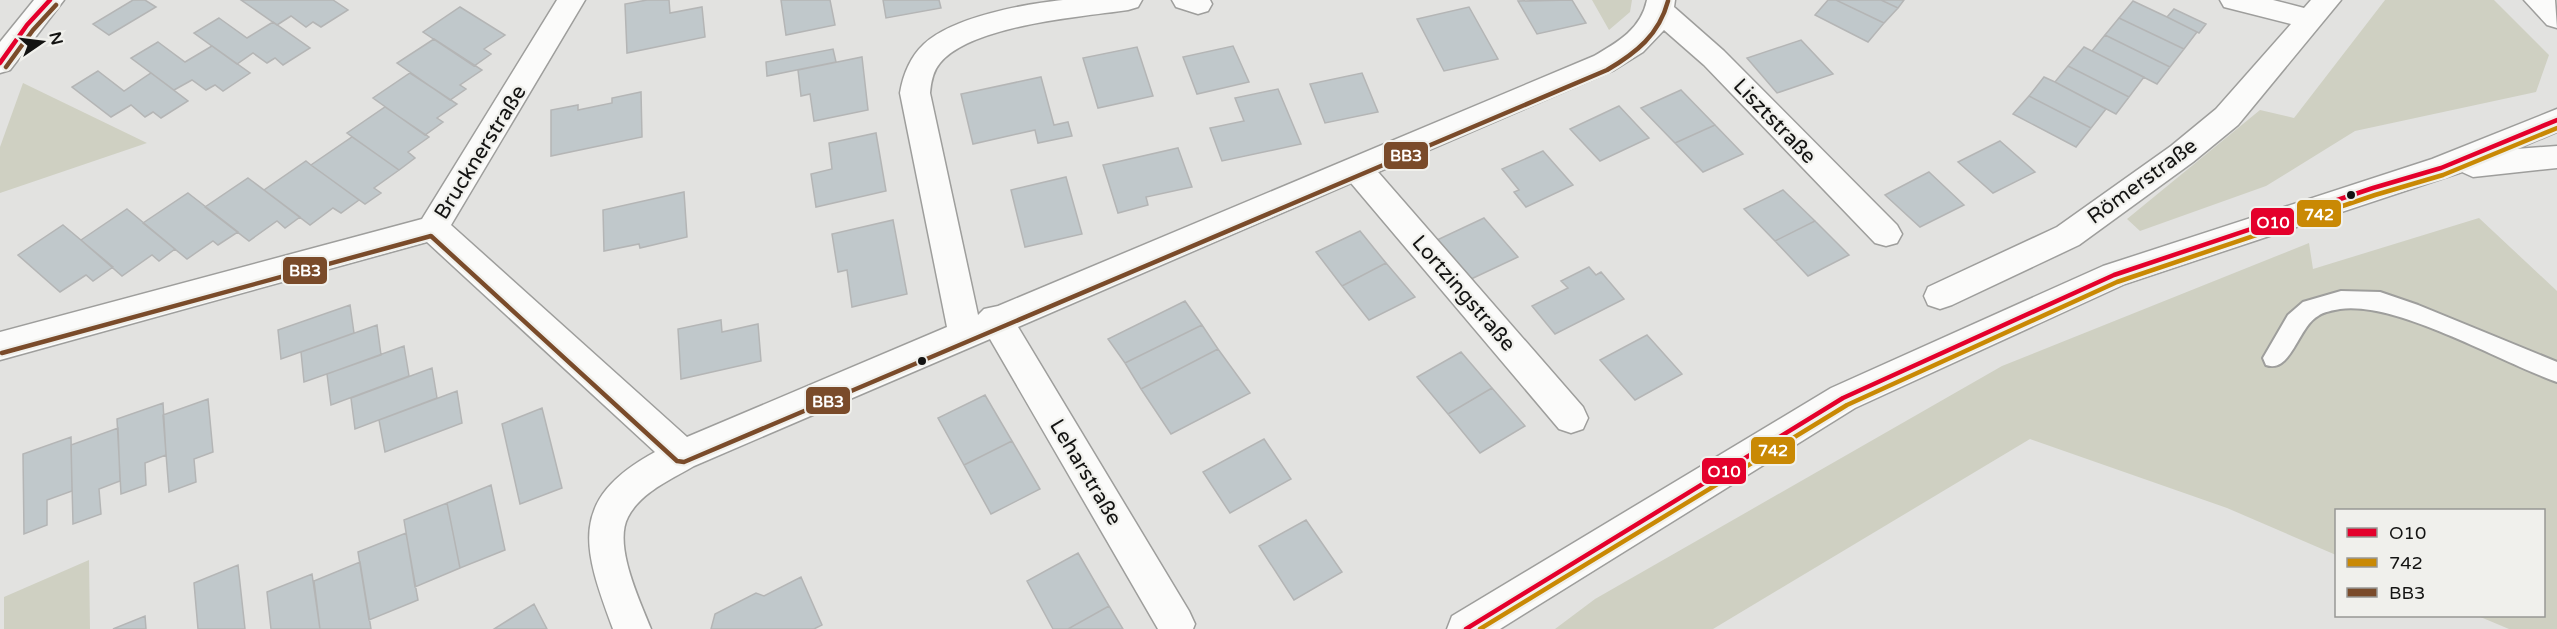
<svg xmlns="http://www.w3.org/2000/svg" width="2557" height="629" font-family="'Varela Round',sans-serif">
<rect width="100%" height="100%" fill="#e2e2e0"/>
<!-- green -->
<path fill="#cfd0c2" d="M1592,0H1632L1630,12L1609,30Z
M2385,0H2494L2549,55L2536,92L2355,131L2266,186L2140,231L2127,219L2260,110L2294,118Z
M23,83L147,143L0,193V147Z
M2479,218L2557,291V629H2509L2478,616H2544V510H2336V555L2227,508L2030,439L1713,629H1555L1595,599L2002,366L2309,243L2313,269Z
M89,560L90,629H4V597Z"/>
<!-- building -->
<path fill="#c0c8cb" stroke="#b4b5b5" stroke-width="1.5" d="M133,0H145L156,7L109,35L93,24Z
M241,0H333L348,10L321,27L313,22L306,27L291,16L277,25Z
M647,0H669L670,13L702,7L705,37L627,53L625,4Z
M781,0H830L835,25L786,35Z
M883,0H939L941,8L886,18Z
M1572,0L1586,23L1537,34L1518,1Z
M1828,0H1836L1884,23L1868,42L1815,15Z
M1836,0H1881L1898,8L1884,23Z
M1881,0H1904L1898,8Z
M2133,1L2167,17L2197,32L2184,49L2119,18Z
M460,7L505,35L484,49L491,54L474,66L423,32Z
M1469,7L1498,59L1444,71L1417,19Z
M2174,9L2206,24L2199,33L2167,17Z
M219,18L247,38L273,22L310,48L283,65L275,58L267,63L253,53L237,64L194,33Z
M2119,18L2184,49L2170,67L2105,35Z
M2105,35L2170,67L2157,84L2092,51Z
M434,39L482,70L460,85L466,89L450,100L397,63Z
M1801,40L1833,74L1777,93L1747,58Z
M158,42L185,62L212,46L250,73L223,91L215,85L206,90L192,80L174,90L131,58Z
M1233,46L1249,82L1197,94L1183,57Z
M1137,47L1153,96L1098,108L1083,58Z
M2084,47L2144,77L2129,97L2068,66Z
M833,49L836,62L767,76L766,62Z
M862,57L868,110L814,121L810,94L801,96L798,70Z
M2068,66L2129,97L2116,114L2055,82Z
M98,71L124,91L151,73L188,101L161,118L153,112L145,117L131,105L111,117L72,87Z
M410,73L457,104L437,118L443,122L425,135L373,98Z
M1362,73L1378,112L1325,123L1310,84Z
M1041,77L1054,125L1068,122L1072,136L1038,143L1035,130L973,144L961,94Z
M2044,77L2055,82L2106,109L2091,128L2029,96Z
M1278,89L1301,144L1222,161L1210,128L1244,121L1235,98Z
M1681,90L1715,125L1675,143L1641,108Z
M641,92L642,137L551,156V110L578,105V110L612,103V98Z
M2029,96L2091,128L2076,147L2013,114Z
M1619,106L1649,138L1600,161L1570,129Z
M385,107L429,137L408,152L415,158L399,170L347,133Z
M1715,125L1743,154L1703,172L1675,143Z
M876,133L886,191L816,207L811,174L832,169L829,143Z
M352,137L399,170L374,188L381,193L365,204L311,165Z
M2000,141L2035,172L1993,193L1958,162Z
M1178,148L1192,187L1146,197L1148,205L1118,213L1103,165Z
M1543,151L1573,185L1526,207L1514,192L1519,190L1502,169Z
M306,161L311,165L359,200L341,213L333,208L310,225L264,190Z
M1929,172L1964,205L1920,227L1885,195Z
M1066,177L1082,234L1025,247L1011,190Z
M248,178L300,217L285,228L277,221L249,241L205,207Z
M1783,190L1815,221L1775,241L1744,209Z
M684,192L687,237L640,248L639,244L604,251L603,210Z
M188,193L238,232L218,245L213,241L187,259L143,223Z
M127,209L175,249L159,261L152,255L122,276L81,240Z
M1484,218L1518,257L1469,280L1437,240Z
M893,220L907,294L852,307L847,270L838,272L832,234Z
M1815,221L1849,255L1808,276L1775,241Z
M63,225L113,267L93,281L86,275L60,292L18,255Z
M1360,231L1386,263L1342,286L1316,252Z
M1386,263L1415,297L1369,320L1342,286Z
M1589,267L1596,275L1601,272L1624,299L1555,334L1532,306L1568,288L1561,281Z
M1185,301L1202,325L1125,363L1108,339Z
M350,305L354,333L281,359L278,330Z
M721,320L722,332L758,324L761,361L681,379L678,329Z
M377,325L381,355L304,382L301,352Z
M1202,325L1218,349L1141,389L1125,363Z
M1647,335L1682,374L1635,400L1600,360Z
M404,346L409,376L331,405L327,374Z
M1218,349L1250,393L1171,434L1141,389Z
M1461,352L1492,388L1448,414L1417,377Z
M432,368L437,398L355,429L351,398Z
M1492,388L1525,426L1480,453L1448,414Z
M457,391L462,423L385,452L379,420Z
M985,395L1012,441L964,465L938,418Z
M208,399L213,452L194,459L196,482L169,492L163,415Z
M163,403L166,455L145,463L146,485L121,494L117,419Z
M542,408L562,488L520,504L502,424Z
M118,428L120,481L99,489L101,514L73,524L71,445Z
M71,437L72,491L47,500V525L24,534L23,454Z
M1264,439L1291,479L1230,513L1203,472Z
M1012,441L1040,489L991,514L964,465Z
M491,485L505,550L460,568L447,503Z
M447,503L460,568L415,587L404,520Z
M1306,520L1342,572L1294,600L1259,546Z
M406,533L418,600L369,620L358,552Z
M1078,553L1109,606L1068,629H1053L1027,581Z
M360,562L371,629H320L314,581Z
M238,565L245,629H198L194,583Z
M312,574L320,629H271L267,592Z
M801,577L822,625L814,629H711L715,614L756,593L764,596Z
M534,604L547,629H494Z
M1109,606L1123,629H1068Z
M145,616L146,629H113Z"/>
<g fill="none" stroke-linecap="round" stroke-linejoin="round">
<!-- lane casing -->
<g stroke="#9e9e9c" stroke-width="4">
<path id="lane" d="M2341,291L2380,292L2418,305L2557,362V382C2500,362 2397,301 2340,309C2334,310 2323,312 2318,316C2298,327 2291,374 2266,365L2263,358L2288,315L2303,302Z"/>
</g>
<!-- street casing -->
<g stroke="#9e9e9c" stroke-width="3">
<path id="street" d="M34,0H64L10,70L0,73V42Z
M557,0H585L451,225L687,437L947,327L900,93C903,75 910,57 924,44C953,17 1024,4 1063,0C1089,0 1116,0 1142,0L1138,7L1128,10C1080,17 972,25 940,63C933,71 931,82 930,93L978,315L984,309L998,306L1594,56C1618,42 1641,29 1647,0H1675L1674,7L1724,51L1897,225L1902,234L1897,243L1886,246L1875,243L1704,65L1664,30L1643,52L1614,70L1378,172L1583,407L1588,418L1583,429L1571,433L1559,429L1351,183L1018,327L1189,611L1195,624L1193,629H1158L990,339L694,466C672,479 641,492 628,517C613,545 640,601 651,629H613C583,548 567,500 655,452L427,242L0,360V332L422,219Z
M1172,0H1210L1212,4L1208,11L1198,14L1176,7Z
M2220,0H2273L2304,8L2311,0H2341L2238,125L2193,162L2079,245L1952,305L1940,309L1928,305L1924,296L1928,287L2057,227L2171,146L2216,109L2291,24L2224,7Z"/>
</g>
<!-- secondary casing -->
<g stroke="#9e9e9c" stroke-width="3">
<path id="secondary" d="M2524,0H2555L2557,28L2547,25Z
M2557,109V132L2516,149L2557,146V168L2473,177L2462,172L2125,284L1855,408L1500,629H1447L1452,616L1831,388L2103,266L2432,159Z"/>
</g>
<!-- lane -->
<use href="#lane" fill="#fbfbfa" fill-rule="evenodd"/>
<!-- street -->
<use href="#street" fill="#fbfbfa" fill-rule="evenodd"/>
<!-- secondary -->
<use href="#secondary" fill="#fbfbfa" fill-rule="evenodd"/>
<!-- bus-1 casing -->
<g stroke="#f0f0ec" stroke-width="9">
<path id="bus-1" d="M0,63L27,25L50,0
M1466,629L1843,398L2114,275L2373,188L2441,168L2557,120"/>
</g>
<!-- bus-2 casing -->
<g stroke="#f0f0ec" stroke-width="9">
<path id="bus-2" d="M1480,629L1847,405L2117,282L2375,195L2443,175L2557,128"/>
</g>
<!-- bus-3 casing -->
<g stroke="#f0f0ec" stroke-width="9">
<path id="bus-3" d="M6,67L33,30L56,5
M2,353L431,236L677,461L684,462L1607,70C1636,53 1659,35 1668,1"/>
</g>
<!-- bus-1 -->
<use href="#bus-1" stroke="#e4002b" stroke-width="4.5"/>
<!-- bus-2 -->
<use href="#bus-2" stroke="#c98904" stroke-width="4.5"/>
<!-- bus-3 -->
<use href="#bus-3" stroke="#7a4b2a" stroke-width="4.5"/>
</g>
<!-- markers -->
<g fill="#131312" stroke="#f0f0ec" stroke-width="2">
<circle cx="2351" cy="195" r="5"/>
<circle cx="922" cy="361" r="5"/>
</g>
<g text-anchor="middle" stroke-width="4.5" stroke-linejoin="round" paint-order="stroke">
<!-- street labels -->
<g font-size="21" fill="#131312" stroke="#f0f0ec">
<text transform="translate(1775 121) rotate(46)" y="7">Lisztstraße</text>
<text transform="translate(480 152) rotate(-58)" y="7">Brucknerstraße</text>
<text transform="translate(2142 181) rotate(-36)" y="7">Römerstraße</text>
<text transform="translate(1464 293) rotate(49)" y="7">Lortzingstraße</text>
<text transform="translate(1086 472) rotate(59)" y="7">Leharstraße</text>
</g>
</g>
<g stroke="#f0f0ec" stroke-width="2">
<rect x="1383" y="141" width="46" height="29" rx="6" fill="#7a4b2a"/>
<rect x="2296" y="199" width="46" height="29" rx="6" fill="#c98904"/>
<rect x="2250" y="207" width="45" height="29" rx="6" fill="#e4002b"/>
<rect x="282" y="256" width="46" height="29" rx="6" fill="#7a4b2a"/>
<rect x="805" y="386" width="46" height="29" rx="6" fill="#7a4b2a"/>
<rect x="1750" y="436" width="46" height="29" rx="6" fill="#c98904"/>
<rect x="1701" y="457" width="46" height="28" rx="6" fill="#e4002b"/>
</g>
<g font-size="16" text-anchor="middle" font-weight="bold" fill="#fff">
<text x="1406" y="161">BB3</text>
<text x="2319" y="220">742</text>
<text x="2273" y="228">O10</text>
<text x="305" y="276">BB3</text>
<text x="828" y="407">BB3</text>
<text x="1773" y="456">742</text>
<text x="1724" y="477">O10</text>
</g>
<!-- legend -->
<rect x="2335" y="509" width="210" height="108" fill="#f0f0ec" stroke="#989895" stroke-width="1.5"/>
<rect x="2347" y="528" width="30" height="9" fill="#e4002b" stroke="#989895" stroke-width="1.5"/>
<text x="2389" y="539" font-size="18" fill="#131312">O10</text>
<rect x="2347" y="558" width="30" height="9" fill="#c98904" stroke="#989895" stroke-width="1.5"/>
<text x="2389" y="569" font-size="18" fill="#131312">742</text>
<rect x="2347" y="588" width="30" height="9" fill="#7a4b2a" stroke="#989895" stroke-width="1.5"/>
<text x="2389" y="599" font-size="18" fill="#131312">BB3</text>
<!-- north arrow -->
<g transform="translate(42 42) rotate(76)" stroke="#f0f0ec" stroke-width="4.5" paint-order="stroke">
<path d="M0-4.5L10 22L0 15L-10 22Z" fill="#131312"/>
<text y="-9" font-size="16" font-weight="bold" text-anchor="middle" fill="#131312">N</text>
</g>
</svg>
